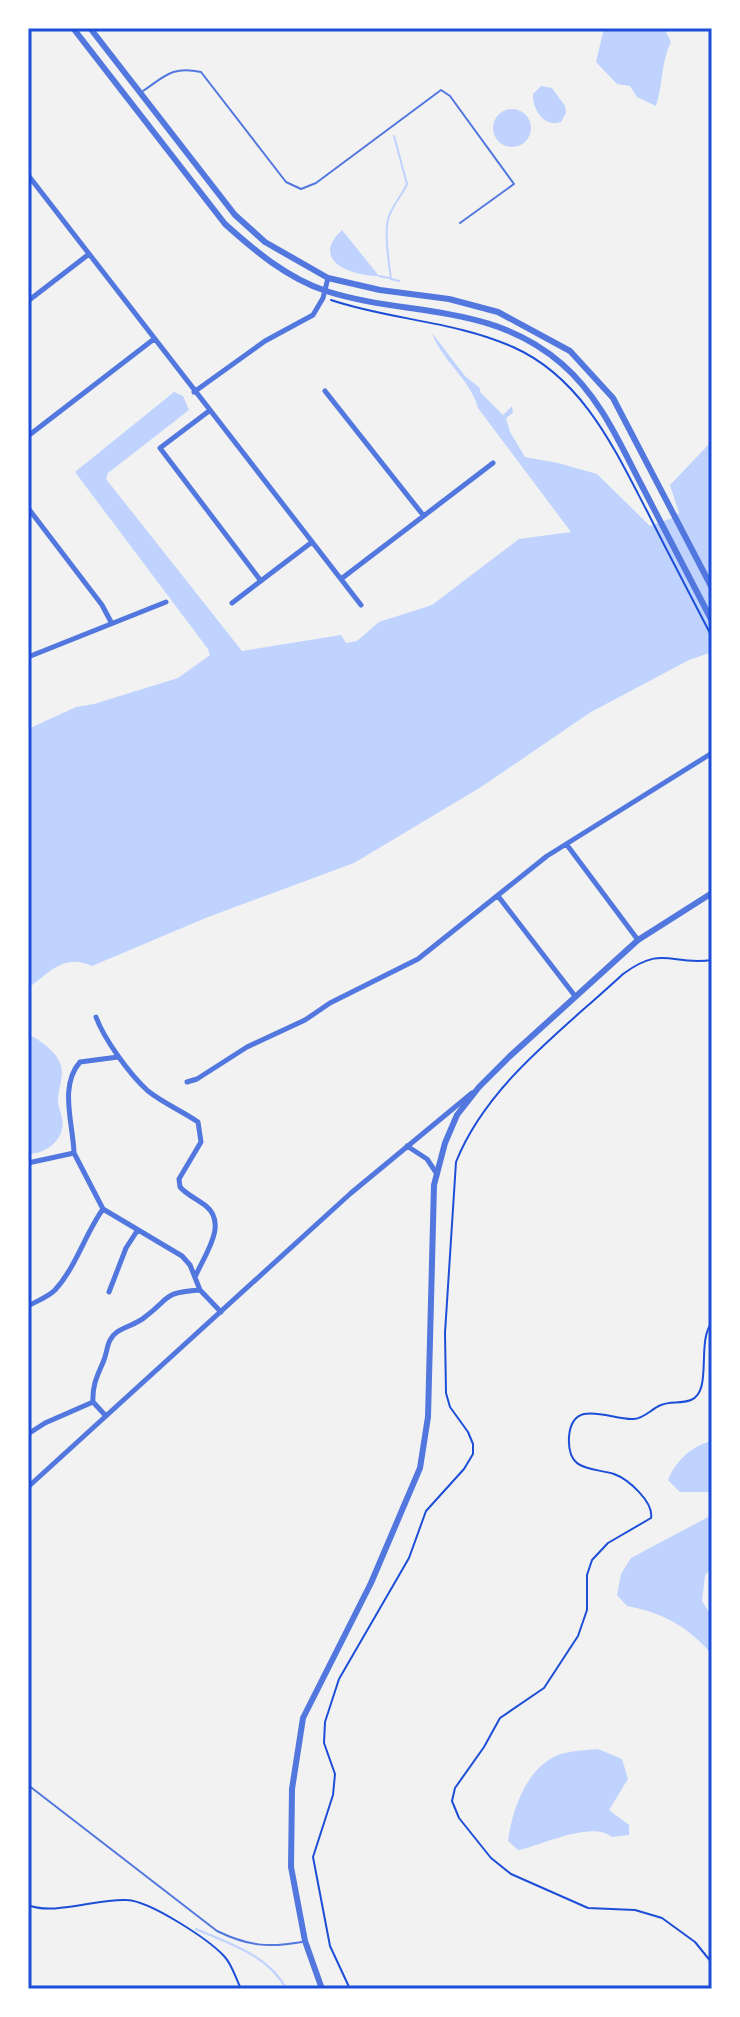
<svg xmlns="http://www.w3.org/2000/svg" width="740" height="2017" font-family="'Sofia Sans Condensed',sans-serif">
<rect width="100%" height="100%" fill="#f2f2f2"/>
<!-- water -->
<path fill="#bfd3fe" d="M604,28H664L671,42C661,61 663,85 656,106L637,97L630,86L617,84L596,62Z
M541,86L552,88L565,106L566,113L561,122C545,128 532,109 533,94Z
M493 128a19 19 0 1 1 38 0a19 19 0 1 1-38 0Z
M342,230L379,276C352,276 309,261 342,230Z
M432,333L465,376L480,388V392L503,415L512,406L513,413L506,418L510,432L525,457L558,463L597,474L650,526L672,518L679,513L670,485L712,441V652L689,660L591,712L481,787L354,863L208,917L92,966C63,953 51,972 28,988V729L76,707L94,704L178,678L210,655L208,649L75,472L174,392L183,396L189,410L108,473L106,479L242,651L341,635L346,643L357,641L379,622L432,605L519,539L571,532L478,408C471,380 442,361 432,333Z
M28,1034C38,1039 56,1051 60,1063C65,1075 58,1088 58,1100C58,1107 61,1112 62,1118C66,1139 47,1154 28,1154Z
M712,1441V1492H680L668,1480C676,1461 691,1446 712,1441Z
M712,1515V1565L705,1576L702,1601L712,1617V1655C690,1627 661,1612 627,1606L617,1595L621,1574L631,1558Z
M598,1749L622,1759L628,1779L609,1810L629,1825V1835L612,1837C592,1820 543,1845 518,1850L508,1841C512,1810 527,1765 561,1754C572,1751 586,1750 598,1749Z"/>
<g fill="none" stroke-linecap="round" stroke-linejoin="round">
<!-- stream -->
<path stroke="#bfd3fe" stroke-width="2" d="M394,136L407,184C402,196 390,208 388,220C384,234 389,264 391,279L399,281
M379,276L389,278
M196,1929C228,1943 270,1956 286,1989"/>
<!-- path -->
<path stroke="#1d4ed8" stroke-width="2" d="M331,300C390,320 455,321 513,347C583,378 615,450 648,513C669,555 691,596 712,637
M712,1322C696,1342 713,1391 691,1400C681,1404 670,1401 661,1405C651,1409 645,1418 634,1419C612,1421 572,1396 569,1437C567,1473 592,1467 614,1474C628,1479 654,1502 651,1518L608,1543L592,1560L587,1575V1610L578,1636L544,1688L500,1718L484,1747L455,1788L452,1801L459,1818L491,1858L511,1874L588,1908L635,1910L662,1918L695,1942L712,1963
M28,1905C53,1916 99,1898 127,1900C150,1901 208,1939 224,1956C232,1964 236,1979 241,1989
M350,1989L330,1946L313,1857L333,1795L335,1774L324,1743L325,1722L339,1679L409,1558L426,1511L464,1469L473,1454V1444L468,1432L450,1407L446,1393L445,1333L456,1162C487,1084 563,1030 623,974C664,944 670,966 712,960"/>
<!-- service -->
<path stroke="#5277de" stroke-width="2" d="M143,91C166,75 173,66 201,72L286,182L301,189L316,183L441,90L450,96L514,184L460,223
M28,1785L217,1931C248,1946 268,1948 302,1942"/>
<!-- minor -->
<path stroke="#5277de" stroke-width="5" d="M28,175L361,605
M28,301L89,254
M325,391L423,515
M194,392L265,341L313,315L323,298L328,278
M209,411L160,448L261,581
M28,436L154,339
M28,508L102,605L111,622
M341,579L493,463
M232,603L312,542
M28,657L166,602
M567,845L638,940
M498,896L575,996
M96,1017C104,1039 130,1075 148,1091C163,1103 182,1111 198,1122L201,1142L179,1179L180,1187C187,1195 197,1199 206,1206C228,1224 205,1254 196,1275
M187,1082L197,1079L247,1047L305,1020L330,1003L418,959L547,856L712,753
M407,1146L427,1159L437,1174
M74,1153L103,1209L182,1256L190,1265L200,1290L221,1312
M28,1163L74,1153C73,1123 59,1086 80,1062L118,1057
M109,1292L126,1248L137,1231
M28,1306C37,1301 48,1297 55,1290C76,1267 85,1234 103,1209
M93,1402L105,1415
M28,1434L45,1423L93,1402C92,1384 98,1375 104,1360C108,1349 107,1339 117,1332C126,1326 137,1324 145,1317C172,1297 161,1293 200,1290
M28,1487L351,1193L472,1093"/>
<!-- tertiary -->
<path stroke="#5277de" stroke-width="6" d="M73,28L225,224C255,251 287,278 326,291C407,317 491,302 562,364C600,397 619,442 642,486C665,531 689,576 712,621
M90,28L235,215L265,242L328,278L380,290L449,299L498,312L570,351L613,398L712,588
M322,1989L305,1941L291,1867L292,1789L303,1718L371,1583L420,1468L428,1417L434,1185L445,1143L457,1115L479,1087L509,1057L638,940L712,893"/>
</g>
<!-- border -->
<rect width="740" height="2017" fill="none" stroke="#ffffff" stroke-width="60"/>
<rect x="30" y="30" width="680" height="1957" fill="none" stroke="#1d4ed8" stroke-width="3"/>
</svg>
